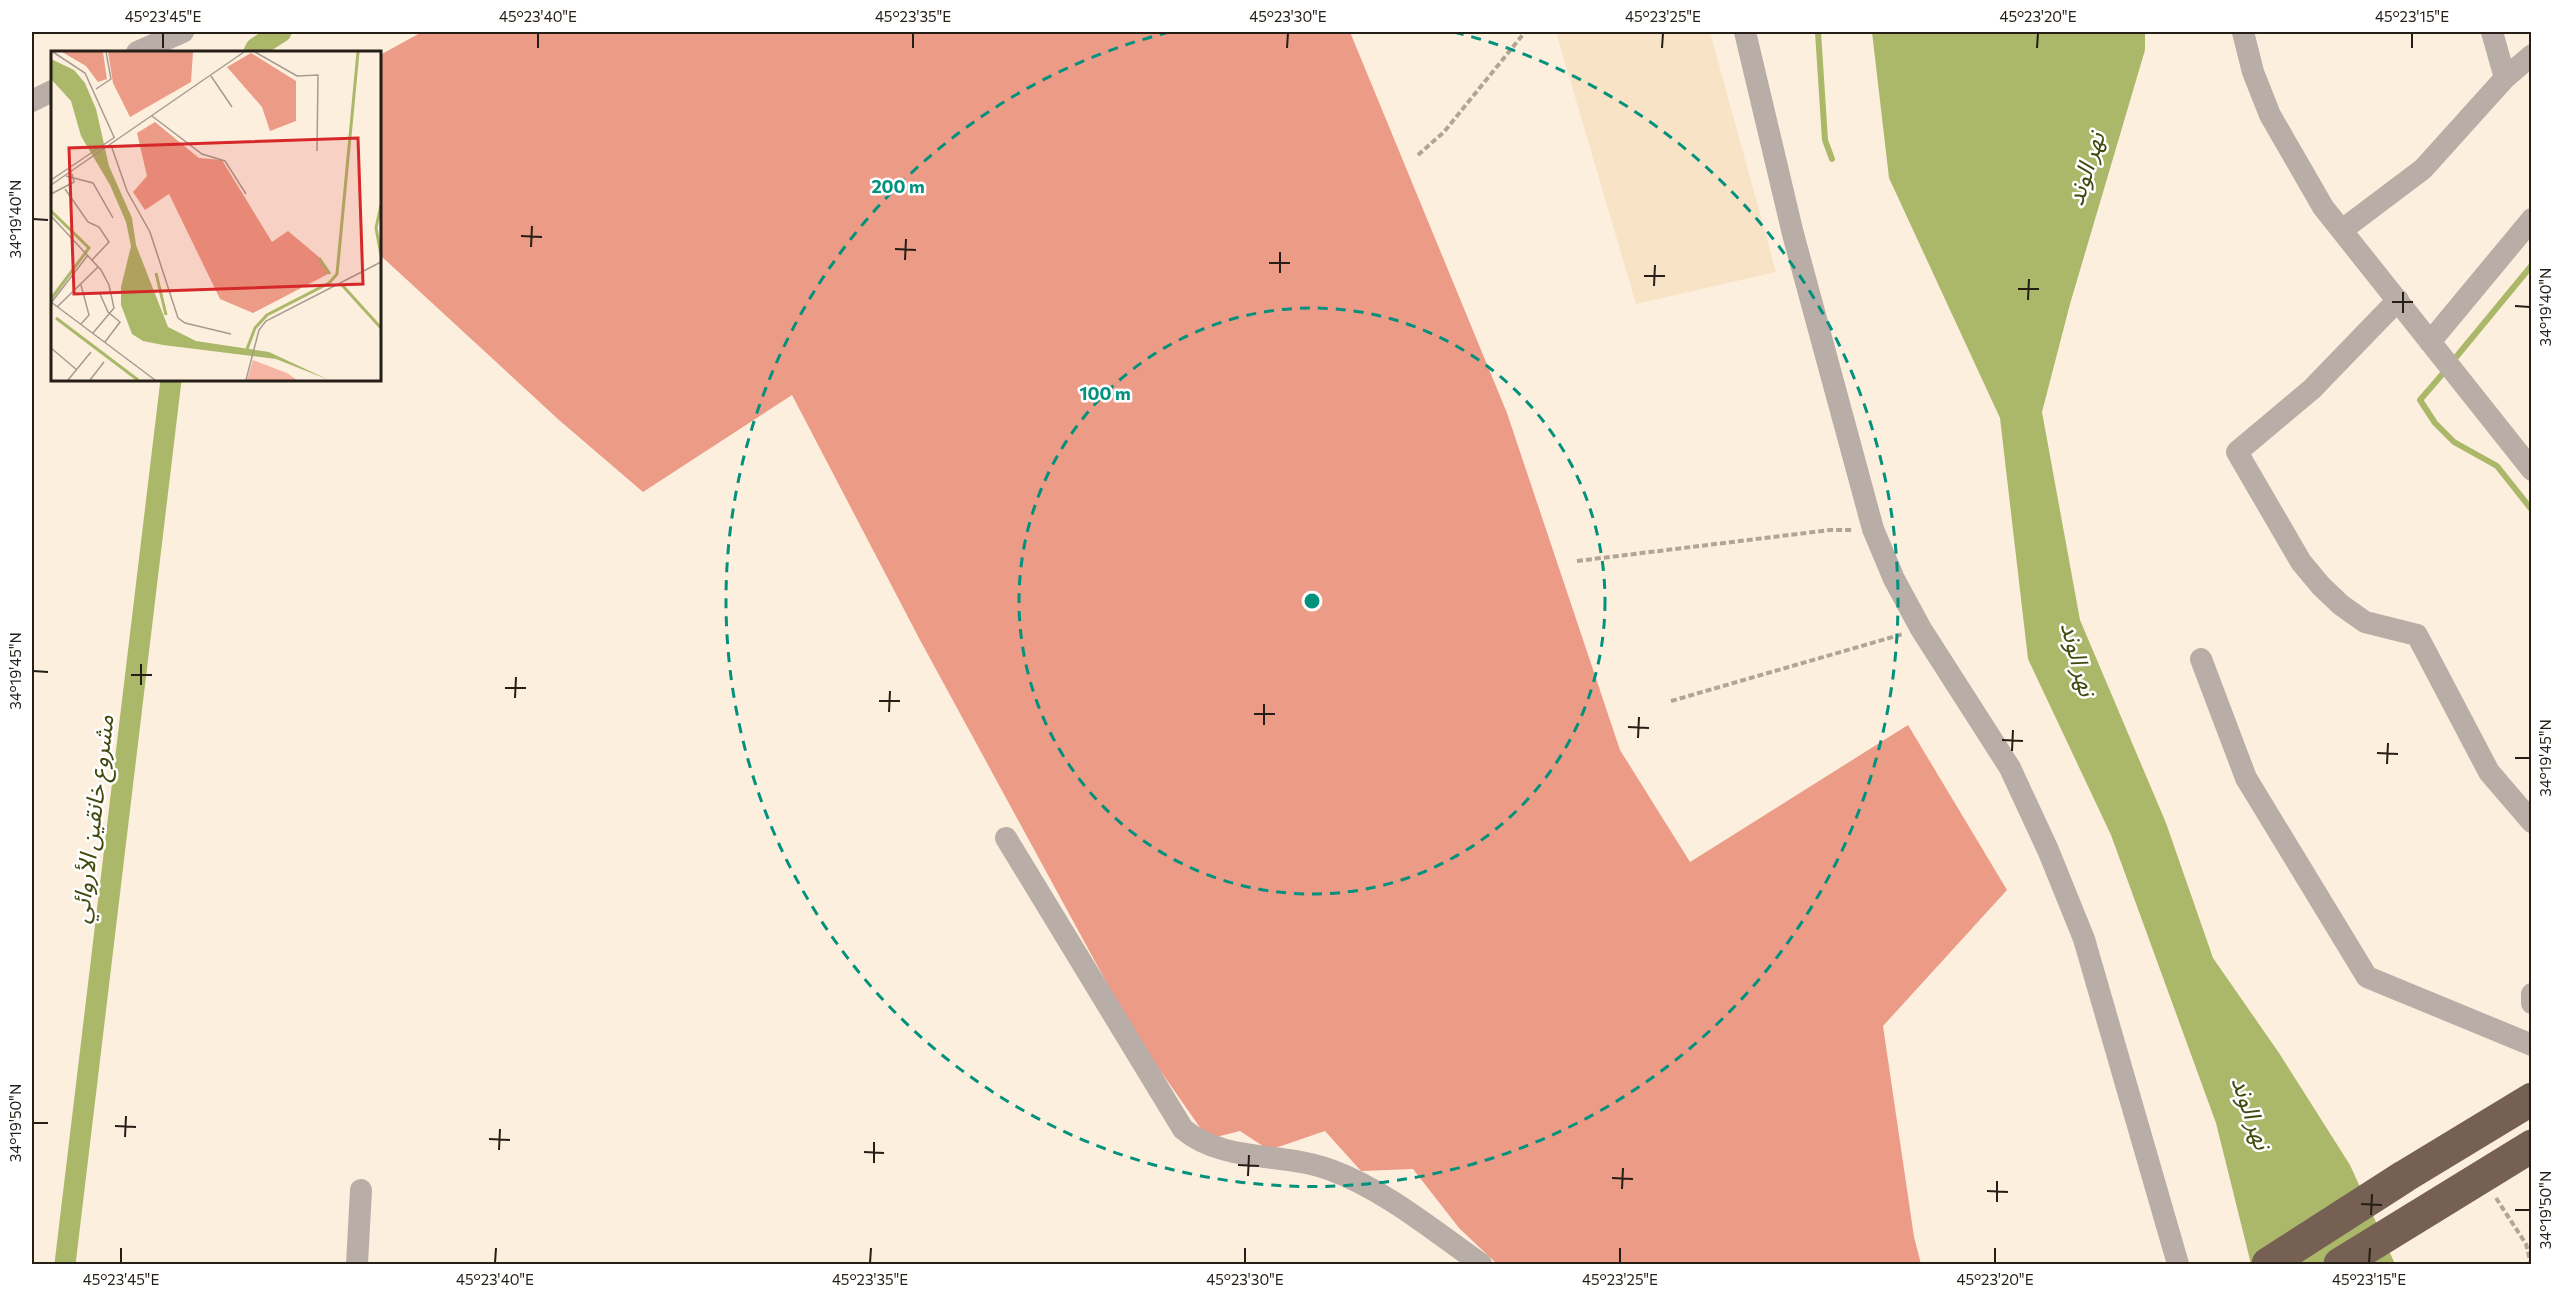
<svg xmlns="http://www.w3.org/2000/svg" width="2563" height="1296" font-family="Commissioner,'Noto Sans Arabic',sans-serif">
<rect width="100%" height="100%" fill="#fdefde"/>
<!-- built -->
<path fill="#f9e3c7" d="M1556,32H1710L1776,272L1636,304Z"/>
<!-- forest -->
<path fill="#ec9b87" d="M422,32H1350L1507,413L1620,750L1690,862L1908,725L2007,890L1883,1026L1914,1237L1921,1264H1497L1459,1228L1413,1169L1361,1171L1325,1131L1269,1150L1240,1131L1208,1139L1134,1033L920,640L792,395L643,492L559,420L380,255V55Z"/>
<!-- water -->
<path fill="#abb769" d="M1872,32H2145V50L2070,304L2042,412L2080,620L2166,823L2213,958L2279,1053L2350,1165L2395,1264H2251L2216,1123L2111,835L2028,659L2000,418L1889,178Z"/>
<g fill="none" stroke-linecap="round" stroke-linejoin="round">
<!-- stream -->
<path stroke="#abb769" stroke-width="6" d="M1818,32L1825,140L1832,159
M2452,362L2532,265
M2446,370L2420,400L2435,423L2454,442L2497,466L2532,510"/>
<!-- canal -->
<path stroke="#abb769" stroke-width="21" d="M254,52L256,48L281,32
M65,1264L171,380"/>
<!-- path -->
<path stroke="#b0a597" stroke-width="4" stroke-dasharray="6 3" stroke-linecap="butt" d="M1418,155L1444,132L1525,32
M1577,561L1830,530H1854
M1671,701L1903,634
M2496,1198L2526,1244L2531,1264"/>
<!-- minor -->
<path stroke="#b8ada7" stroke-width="22" d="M1745,32L1793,234L1873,529L1894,579L1921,629L2010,768L2048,850L2084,939L2178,1264
M2243,32L2253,72L2270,115L2323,207L2532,470
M2492,32L2505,78
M137,52L183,32
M32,101L52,91
M2342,230L2423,169L2505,78L2532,55
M2398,300L2312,389L2237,452L2301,562L2321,586L2341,605L2365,622L2417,635L2489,772L2532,822
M2430,342L2532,219
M2201,659L2246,778L2367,977L2532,1045
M1006,838L1183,1129C1223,1163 1284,1152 1331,1170C1385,1190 1434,1231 1481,1264
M2532,994V1003
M357,1264L361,1190"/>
<!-- highway -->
<path stroke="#756053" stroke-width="33" d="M2268,1264L2405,1176L2532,1099
M2340,1264L2532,1146"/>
</g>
<!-- ticks -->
<path fill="none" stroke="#241e16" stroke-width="2" d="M163,48V33M538,48V33M913,48V33M1287,48L1288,33M1662,48L1663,33M2037,48L2038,33M2412,48V33M33,219L48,220M521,236L542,237M531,247L532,226M895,249L916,250M905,260L906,239M1269,263H1290M1280,273V252M1644,276H1665M1654,286L1655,265M2018,289H2039M2028,300L2029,279M2392,302H2413M2515,306L2530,307M2403,313V292M33,671L48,672M131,675H152M141,685V664M505,688H526M515,698L516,677M879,701H900M889,712L890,691M1254,714H1275M1264,725V704M1628,727L1649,728M1638,738L1639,717M2002,740L2023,741M2012,751L2013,730M2377,753L2398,754M2515,758H2530M2387,764L2388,743M33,1123H48M115,1126L136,1127M125,1137L126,1116M489,1139L510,1140M499,1150L500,1129M864,1152L884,1153M874,1163V1142M1238,1165L1259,1166M1248,1176L1249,1155M1612,1178L1633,1179M1622,1189L1623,1168M1987,1191L2008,1192M1997,1202V1181M2361,1204L2382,1205M2515,1210H2530M2371,1215L2372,1194M121,1263V1248M495,1263L496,1248M870,1263L871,1248M1245,1263V1248M1620,1263V1248M1995,1263V1248M2369,1263L2370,1248"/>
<!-- distance rings -->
<g fill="none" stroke="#02917d" stroke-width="3" stroke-dasharray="10 8">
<circle cx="1312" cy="601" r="293"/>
<path d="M1454 32A586 586 0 1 1 1170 32"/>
</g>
<g text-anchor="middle" stroke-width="5" stroke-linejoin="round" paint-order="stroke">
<!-- water labels -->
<g font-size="24" font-style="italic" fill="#434a0f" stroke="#fff">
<text transform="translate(2086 169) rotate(-72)" y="8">نهر الوند</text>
<text transform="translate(2078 659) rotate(75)" y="8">نهر الوند</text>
<text transform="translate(93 819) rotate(-83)" y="8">مشروع خانقين الأروائي</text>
<text transform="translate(2251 1113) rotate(71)" y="8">نهر الوند</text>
</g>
</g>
<!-- overview -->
<g transform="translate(51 51)">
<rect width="330" height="330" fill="#fdefde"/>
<path d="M202,309L236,322L246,329H196Z" fill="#f5b4a4"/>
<path d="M11,1H52L56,28L47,31L35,15ZM57,1H142L140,31L79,66L62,32ZM200,2L245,30V70L219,80L211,56L176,16ZM104,71L148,107L171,109L221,191L237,180L268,206L279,222L202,262L169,248L118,143L94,159L82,141L96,125L86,82Z" fill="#ec9b87"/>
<path d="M0,8L23,19L34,32L45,58L58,115L81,167L85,194L117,276L145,290L218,301L278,329L225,308L112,294L92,290L81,283L70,254V236L80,195L75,171L59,134L30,85L20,50L0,28Z" fill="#abb769"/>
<path fill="none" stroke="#abb769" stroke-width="3" d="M330,154L325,177L330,204M0,160L38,197L0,248M268,207L279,223M105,222L115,264M291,234L330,277M5,267L87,329M196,298L204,277L216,264L278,232L286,223L307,1"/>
<path fill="none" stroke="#a69b8e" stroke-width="1.5" d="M2,1L34,22L63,86M204,1L246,25L267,24L266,100M160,25L181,56M45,38L60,28L55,1M101,65L151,103L174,110L195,143M60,94L76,140L99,181L127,267L134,272L180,283M15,125L42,132L62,167M0,129L64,86M0,134L193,1M14,138L37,171L48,176L58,191L41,209M0,143L23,131L21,123M0,165L50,219L58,234L63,257L42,282M30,234L38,264L30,273M49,243L57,261L69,271L54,291M0,251L104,329M0,252L37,204M6,256L47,216M0,297L26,319M17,329L40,301M39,329L53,311M195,329L208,279L215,270L330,211"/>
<path fill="#d62828" fill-opacity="0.15" stroke="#d62828" stroke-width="3" d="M307,87L312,233L23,243L18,97Z"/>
<rect width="330" height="330" fill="none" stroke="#241e16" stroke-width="3"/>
</g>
<circle cx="1312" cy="601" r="9" fill="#02917d" stroke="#fff" stroke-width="3"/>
<g font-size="18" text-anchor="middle" font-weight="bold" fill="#02917d" stroke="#fff" stroke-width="5" stroke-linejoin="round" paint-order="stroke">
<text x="898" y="193">200 m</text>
<text x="1105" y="400">100 m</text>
</g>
<!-- border -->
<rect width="2563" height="1296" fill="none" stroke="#ffffff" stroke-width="66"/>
<rect x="33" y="33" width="2497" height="1230" fill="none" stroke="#241e16" stroke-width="2"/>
<g font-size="15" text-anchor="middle" fill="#241e16">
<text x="163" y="22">45°23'45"E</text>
<text x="538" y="22">45°23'40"E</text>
<text x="913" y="22">45°23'35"E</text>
<text x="1288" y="22">45°23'30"E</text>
<text x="1663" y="22">45°23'25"E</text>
<text x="2038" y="22">45°23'20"E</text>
<text x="2412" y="22">45°23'15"E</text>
<text transform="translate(16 219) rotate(-90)" y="5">34°19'40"N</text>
<text transform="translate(2546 307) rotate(-90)" y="5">34°19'40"N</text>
<text transform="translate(16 671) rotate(-90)" y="5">34°19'45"N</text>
<text transform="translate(2546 758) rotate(-90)" y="5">34°19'45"N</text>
<text transform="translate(16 1123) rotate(-90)" y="5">34°19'50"N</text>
<text transform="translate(2546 1210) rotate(-90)" y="5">34°19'50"N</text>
<text x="121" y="1285">45°23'45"E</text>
<text x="495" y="1285">45°23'40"E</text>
<text x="870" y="1285">45°23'35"E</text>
<text x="1245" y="1285">45°23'30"E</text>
<text x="1620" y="1285">45°23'25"E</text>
<text x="1995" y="1285">45°23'20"E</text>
<text x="2369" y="1285">45°23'15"E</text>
</g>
</svg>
